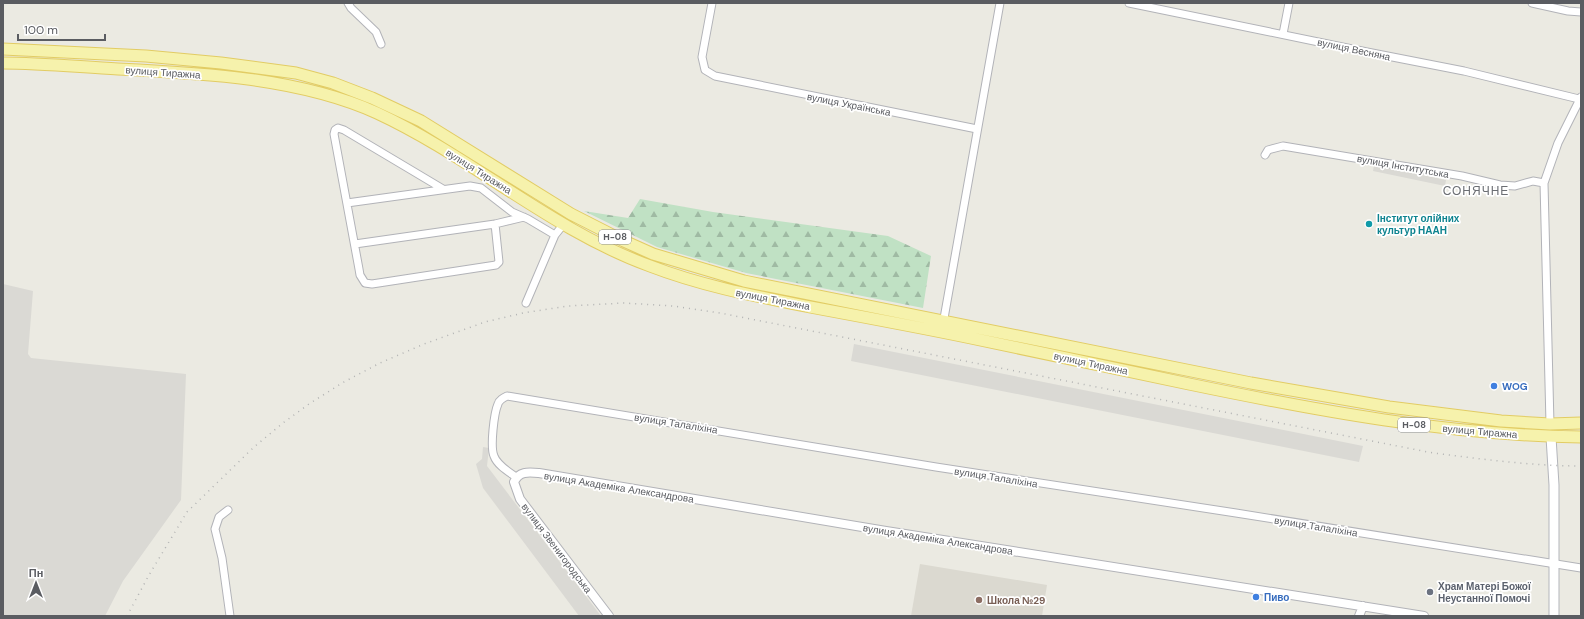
<svg xmlns="http://www.w3.org/2000/svg" width="1584" height="619" font-family="'DM Sans',sans-serif">
<defs>
<pattern id="forest-firs" width="22" height="20" patternUnits="userSpaceOnUse"><rect width="22" height="20" fill="#c0e1c4"/><path d="M5 1l3.5 6h-7zM16 11l3.5 6h-7z" fill="#9fbaa3"/></pattern>
</defs>
<rect width="100%" height="100%" fill="#ebeae2"/>
<!-- industrial -->
<path fill="#dad9d4" d="M1374,165L1446,180L1445,186L1373,171Z
M3,284L33,291L28,354L31,358L186,374L181,500L123,581L105,616H3Z
M854,344L1363,446L1359,462L851,361Z
M483,447L489,448L487,466L601,616H579L483,488L476,464L482,459Z"/>
<!-- education -->
<path fill="#dbd9d0" d="M920,564L1047,585L1042,616H911Z"/>
<!-- forest -->
<path fill="url(#forest-firs)" d="M640,199L713,212L888,236L931,256L923,308L746,273L657,247L584,211L628,218Z"/>
<g fill="none" stroke-linecap="round" stroke-linejoin="round">
<!-- minor casing -->
<g stroke="#b2b3b8" stroke-width="9">
<path id="minor" d="M348,3L351,8L376,32L381,44
M712,3L702,57L705,70L715,76L977,129
M1129,3L1367,52L1464,71L1579,99
M1532,3L1568,11L1581,12
M1283,34L1289,3
M1265,155L1268,150L1283,146L1462,176L1500,185L1515,186L1533,181L1544,183
M443,189L344,130L338,128L335,130L334,134L359,269L360,275L365,283L372,284L496,265L499,262L495,224
M347,203L470,186L481,188L512,212L528,219L555,235
M355,244L495,224L524,217
M526,303L555,235L563,225
M943,324L1000,3
M1550,424L1544,183L1558,143L1581,97
M516,477C509,472 497,465 494,456C490,447 494,413 498,404C499,400 503,398 507,396L936,467L1236,513L1581,568
M228,510L219,517L215,529L222,558L230,616"/>
</g>
<!-- tertiary casing -->
<g stroke="#b2b3b8" stroke-width="10">
<path id="tertiary" d="M609,616L520,499L514,482C519,471 528,472 539,473L886,531L1424,616
M1359,616L1363,606"/>
</g>
<!-- secondary casing -->
<g stroke="#b3b5bb" stroke-width="11">
<path id="secondary" d="M1551,437L1554,485V616"/>
</g>
<!-- primary casing -->
<g stroke="#e2cc64" stroke-width="13">
<path id="primary" d="M3,49L146,56L221,63L296,73L333,83L372,98L421,121L571,214L624,241L653,254L744,281L1251,383L1389,407L1501,421L1550,424L1581,423
M3,63C41,63 80,67 118,69C202,73 300,78 377,113C472,157 551,230 650,266C702,286 755,296 810,307C864,317 918,327 971,338C1044,354 1117,369 1189,384C1319,411 1448,435 1581,437"/>
</g>
<!-- minor -->
<use href="#minor" stroke="#fff" stroke-width="7"/>
<!-- tertiary -->
<use href="#tertiary" stroke="#fff" stroke-width="8"/>
<!-- secondary -->
<use href="#secondary" stroke="#fff" stroke-width="9"/>
<!-- primary -->
<use href="#primary" stroke="#f6f2ac" stroke-width="11"/>
<!-- rail -->
<path stroke="#b2b3b3" stroke-width="1.5" stroke-dasharray="1 5" stroke-linecap="butt" d="M127,616L149,575L187,512L254,447L283,423L309,404L342,383L380,363L424,344L485,322L523,313L568,306L624,303L673,306L720,313L1433,453C1482,459 1531,466 1581,466"/>
</g>
<!-- markers -->
<circle fill="#0f9aa8" stroke="#fff" stroke-width="1.5" cx="1369" cy="224" r="4"/>
<g fill="#3f7fe0" stroke="#fff" stroke-width="1.5">
<circle cx="1494" cy="386" r="4"/>
<circle cx="1256" cy="597" r="4"/>
</g>
<circle fill="#6b7280" stroke="#fff" stroke-width="1.5" cx="1430" cy="592" r="4"/>
<circle fill="#8d6e63" stroke="#fff" stroke-width="1.5" cx="979" cy="600" r="4"/>
<g text-anchor="middle" stroke-width="3.5" stroke-linejoin="round" paint-order="stroke">
<!-- shield labels -->
<g fill="#fff" stroke="#8c8d90" stroke-width="1">
<rect x="599" y="230" width="32" height="14" rx="3"/>
<rect x="1398" y="418" width="32" height="14" rx="3"/>
</g>
<g font-size="9" font-weight="bold" fill="#5a5c61">
<text x="615" y="240">Н-08</text>
<text x="1414" y="428">Н-08</text>
</g>
<!-- street labels -->
<g font-size="10" fill="#5a5c61" stroke="#fff">
<text transform="translate(1354 49) rotate(12)" y="4">вулиця Весняна</text>
<text transform="translate(163 72) rotate(4)" y="4">вулиця Тиражна</text>
<text transform="translate(849 104) rotate(11)" y="4">вулиця Українська</text>
<text transform="translate(1403 166) rotate(10)" y="4">вулиця Інститутська</text>
<text transform="translate(479 171) rotate(32)" y="4">вулиця Тиражна</text>
<text transform="translate(773 299) rotate(11)" y="4">вулиця Тиражна</text>
<text transform="translate(1091 363) rotate(12)" y="4">вулиця Тиражна</text>
<text transform="translate(676 423) rotate(9)" y="4">вулиця Талаліхіна</text>
<text transform="translate(1480 431) rotate(5)" y="4">вулиця Тиражна</text>
<text transform="translate(996 477) rotate(9)" y="4">вулиця Талаліхіна</text>
<text transform="translate(619 487) rotate(9)" y="4">вулиця Академіка Александрова</text>
<text transform="translate(1316 526) rotate(9)" y="4">вулиця Талаліхіна</text>
<text transform="translate(938 539) rotate(9)" y="4">вулиця Академіка Александрова</text>
<text transform="translate(557 548) rotate(53)" y="4">вулиця Звенигородська</text>
</g>
<!-- culture labels -->
<g font-size="10" font-weight="bold" fill="#0d838f" stroke="#fff" text-anchor="start">
<text x="1377" y="222">Інститут олійних<tspan x="1377" dy="12">культур НААН</tspan></text>
</g>
<!-- shop labels -->
<g font-size="10" font-weight="bold" fill="#366cbe" stroke="#fff" text-anchor="start">
<text x="1502" y="390">WOG</text>
<text x="1264" y="601">Пиво</text>
</g>
<!-- worship labels -->
<g font-size="10" font-weight="bold" fill="#5b616d" stroke="#fff" text-anchor="start">
<text x="1438" y="590">Храм Матері Божої<tspan x="1438" dy="12">Неустанної Помочі</tspan></text>
</g>
<!-- education labels -->
<g font-size="10" font-weight="bold" fill="#785e54" stroke="#fff" text-anchor="start">
<text x="987" y="604">Школа №29</text>
</g>
<!-- quarter labels -->
<g font-size="12" letter-spacing="1" fill="#6b6e73" stroke="#fff">
<text x="1476" y="195">СОНЯЧНЕ</text>
</g>
</g>
<!-- border -->
<rect width="1584" height="619" fill="none" stroke="#5a5c61" stroke-width="8"/>
<!-- north arrow -->
<g transform="translate(36 583)" stroke="#ffffff" stroke-width="3" paint-order="stroke">
<path d="M0-3L7 15L0 10L-7 15Z" fill="#5a5c61"/>
<text y="-6" font-size="11" font-weight="bold" text-anchor="middle" fill="#5a5c61">Пн</text>
</g>
<!-- scale -->
<path d="M18 34v6h87v-6" fill="none" stroke="#5a5c61" stroke-width="2"/>
<text x="24" y="34" font-size="12" fill="#5a5c61" stroke="#ffffff" stroke-width="3" paint-order="stroke">100 m</text>
</svg>
